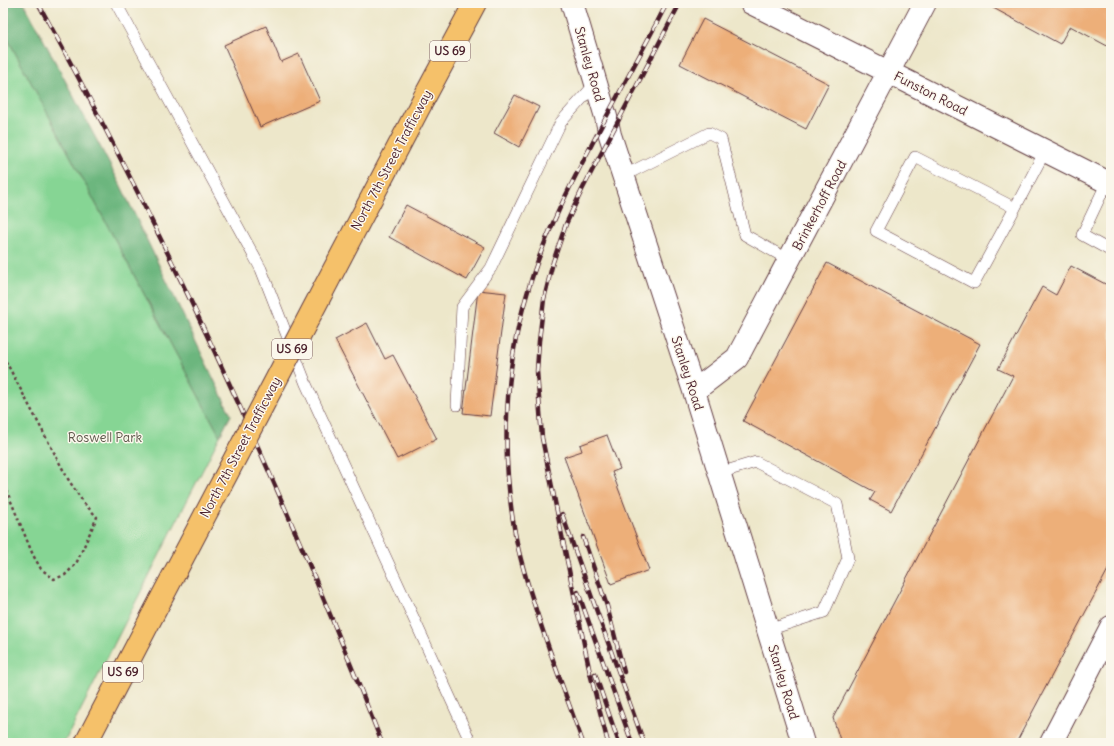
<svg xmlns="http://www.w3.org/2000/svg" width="1114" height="746" font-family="Delius,sans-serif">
<rect width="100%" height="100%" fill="#fbf7ec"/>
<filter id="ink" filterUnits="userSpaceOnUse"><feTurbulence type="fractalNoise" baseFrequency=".025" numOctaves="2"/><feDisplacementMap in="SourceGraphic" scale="8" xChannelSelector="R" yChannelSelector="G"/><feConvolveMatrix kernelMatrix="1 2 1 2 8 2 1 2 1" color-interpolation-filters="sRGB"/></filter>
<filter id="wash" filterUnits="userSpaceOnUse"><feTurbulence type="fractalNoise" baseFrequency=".012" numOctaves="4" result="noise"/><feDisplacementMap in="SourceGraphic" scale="16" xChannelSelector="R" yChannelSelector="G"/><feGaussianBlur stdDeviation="0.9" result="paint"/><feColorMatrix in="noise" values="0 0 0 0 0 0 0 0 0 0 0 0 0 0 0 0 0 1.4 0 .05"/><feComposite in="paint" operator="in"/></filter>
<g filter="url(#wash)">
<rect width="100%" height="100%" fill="#ede7ca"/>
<!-- green -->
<path fill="#86d594" stroke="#687a60" d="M3,30L220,436L64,743H3Z"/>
<!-- forest -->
<path fill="#6cb67e" stroke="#5b6a54" d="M3,3H24L120,184L231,415L220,436L3,30Z"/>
<g id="blocks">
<!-- building -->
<path fill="#edaf79" d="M984,3H1111V48L1070,26L1060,44Z
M703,19L829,84L806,129L680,64Z
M266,26L281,62L299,54L320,101L260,127L224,45Z
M515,95L539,107L519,147L494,133Z
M406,205L485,247L467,280L389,237Z
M827,263L980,344L891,511L870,500L875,492L743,421Z
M1071,266L1111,287V564L1016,743H841L833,718L1013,376L998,369L1042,287L1056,295Z
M478,290L506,293L490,416L463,413Z
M367,323L385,359L393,355L437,439L397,459L335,340Z
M607,435L620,469L612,472L649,570L611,584L564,457L582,451L580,445Z"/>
</g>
</g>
<g filter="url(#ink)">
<use href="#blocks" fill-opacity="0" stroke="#623d43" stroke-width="1"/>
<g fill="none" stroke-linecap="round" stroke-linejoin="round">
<!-- service casing -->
<g stroke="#623d43" stroke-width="12">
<path id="service" d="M116,3L261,269L306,384L471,743
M623,176L709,133L721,139L745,235L789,260
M1107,182L1082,235L1111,251
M1015,208L974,283L876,231L915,157L1015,208L1045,151
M457,405L462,307L491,268L561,122L596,83
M719,473L756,462L837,504L848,558L824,612L768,630"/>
</g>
<!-- minor casing -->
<g stroke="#623d43" stroke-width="24">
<path id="minor" d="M572,3L606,117L610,135L694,391L803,743
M751,3L1111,184
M694,391L737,358L925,3
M1051,743L1111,627"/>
</g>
<!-- primary casing -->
<g stroke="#623d43" stroke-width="24">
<path id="primary" d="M424,98L475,3
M86,743L160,601"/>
</g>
<!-- path -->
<path stroke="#623d43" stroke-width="2.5" stroke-dasharray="3 3" stroke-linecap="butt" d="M3,356L68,479L83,502L97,517L76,564L65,575L54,579L41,569L33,555L3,482"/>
<!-- service -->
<use href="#service" stroke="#fff" stroke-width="11"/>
<!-- minor -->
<use href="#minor" stroke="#fff" stroke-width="22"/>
<!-- primary -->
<use href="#primary" stroke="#f5c16b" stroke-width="22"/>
<!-- rail casing -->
<g stroke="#4a1f2b" stroke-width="4.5">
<path id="rail" d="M38,3C170,242 282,489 382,743
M562,514L644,743
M583,537L607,606L624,672
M578,592L632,743
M595,674L619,743
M583,743C568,701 552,659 538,616C529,589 520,561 515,533C501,454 504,370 527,294C544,234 573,180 602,125C624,84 646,44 667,3
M608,743L590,673L542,438L537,371L539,341L544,299L553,262L566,224L582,190L680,3"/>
</g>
<!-- rail -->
<use href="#rail" stroke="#fbf7ec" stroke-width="3" stroke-dasharray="9" stroke-linecap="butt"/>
<!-- primary-bridge casing -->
<g stroke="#623d43" stroke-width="24" stroke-linecap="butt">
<path id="primary-bridge" d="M160,601L424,98"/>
</g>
<!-- primary-bridge -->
<use href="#primary-bridge" stroke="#f5c16b" stroke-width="22"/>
</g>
</g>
<g text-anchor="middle" stroke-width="3" stroke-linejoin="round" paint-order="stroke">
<!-- shield labels -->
<g fill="#fbf7ec" stroke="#7f6065" stroke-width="1">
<rect x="430" y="41" width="40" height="20" rx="3"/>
<rect x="272" y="339" width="40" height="20" rx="3"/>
<rect x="103" y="662" width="40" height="20" rx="3"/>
</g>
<g font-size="12" font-weight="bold" fill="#4a1f2b">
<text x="450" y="55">US 69</text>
<text x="292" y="353">US 69</text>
<text x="123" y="676">US 69</text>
</g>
<!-- street labels -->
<g font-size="13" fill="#4a1f2b" stroke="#fbf7ec">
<text transform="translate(590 64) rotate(74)" y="5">Stanley Road</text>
<text transform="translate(931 93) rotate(27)" y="5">Funston Road</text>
<text transform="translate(391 160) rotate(-62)" y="5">North 7th Street Trafficway</text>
<text transform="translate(819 205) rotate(-62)" y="5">Brinkerhoff Road</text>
<text transform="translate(688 373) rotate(72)" y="5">Stanley Road</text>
<text transform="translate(240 447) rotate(-62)" y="5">North 7th Street Trafficway</text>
<text transform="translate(784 682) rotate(73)" y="5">Stanley Road</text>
</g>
<!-- park labels -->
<g font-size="13" fill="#5c564a" stroke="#fbf7ec">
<text x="105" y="442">Roswell Park</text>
</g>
</g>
<!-- margin -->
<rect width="1114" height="746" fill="none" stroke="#fbf7ec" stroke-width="16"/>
</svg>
